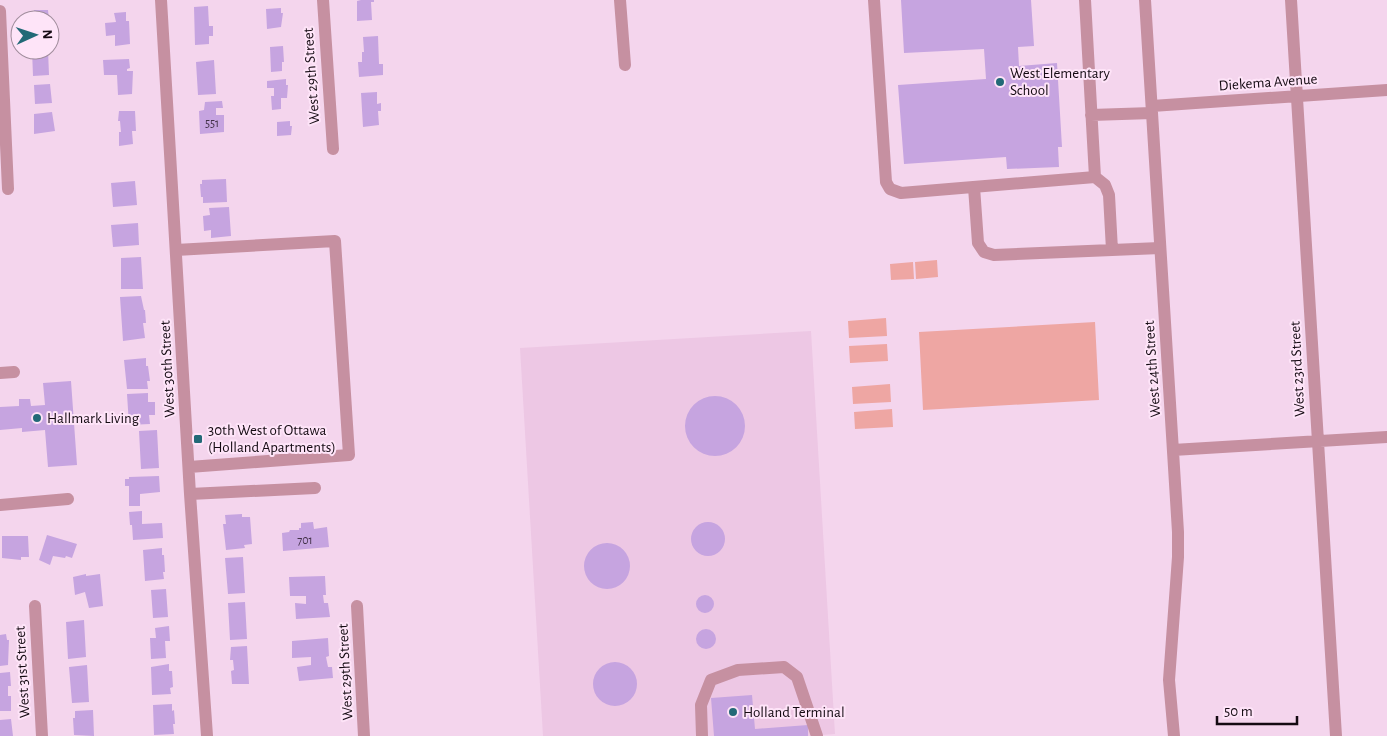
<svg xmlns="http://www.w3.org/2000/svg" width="1387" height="736" font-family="'Alegreya Sans',sans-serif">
<rect width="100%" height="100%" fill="#f4d5ed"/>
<!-- built -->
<path fill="#edc7e4" d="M811,331L835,734L810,736H543L520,348Z"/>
<!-- green -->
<path fill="#eea6a3" d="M937,260L938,277L916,279L915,262Z
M913,262L914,279L891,280L890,264Z
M886,318L887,336L849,338L848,321Z
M1095,322L1099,400L923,410L919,332Z
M887,344L888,361L850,363L849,346Z
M890,384L891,402L853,404L852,387Z
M892,409L893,427L855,429L854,412Z"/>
<!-- building -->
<path fill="#c6a4e0" d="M361,0H374V2H371L372,20L357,21V1Z
M901,0H1031L1034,46L1018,47L1019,66L1057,63L1062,147H1058L1059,167L1007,169L1006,157L904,164L898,85L986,79L984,49L904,53Z
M208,6L209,26H213V36H209V44L195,45L194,7Z
M281,8V13H283L281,27L267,29L266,9Z
M34,10H48L49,20H32V16H34Z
M126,12V21H129L130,44L115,46V35L106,36L105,23L116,22L114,13Z
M378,36L379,64H383V75L359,77L358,62H362V52H364L363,37Z
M283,46L284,62H282V71L271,72L270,47Z
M32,50H48L49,75L33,76Z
M129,59L130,68L127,69V71H133L132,94L118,95L117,75H104L103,60Z
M214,60L216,94L198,95L196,62Z
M286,79V85H288L287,98H281V109L272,110L271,96H274V88H267V81Z
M50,84L52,103L35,104L34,85Z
M377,92V104L381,103V111H378L379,125L363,127L361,93Z
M222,101L223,108H216V115H224V132L200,134L199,111L204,110L205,102Z
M119,111H135L136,131H132L133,144L119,146V132H121L120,121H118Z
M52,112L55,131L34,134V114Z
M290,121V126H292L291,135L277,136V122Z
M226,179L227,202L203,203V197H201L200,184H202V180Z
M135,181L137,205L113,207L111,183Z
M229,207L231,236L211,238V230L204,231L203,216L210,215L209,208Z
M138,223L139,245L113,247L111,225Z
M141,257L143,289H121V258Z
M141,296L144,310H145L146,323H143L145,338L123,341L120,297Z
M146,358V366H148L150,381H147L148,389H127L124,360Z
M71,381L77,465L48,467L45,430L22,432V428L0,430V407L19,406V399H30L31,406L45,405L43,383Z
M148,393V402H155V415H149L150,424L129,425L127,394Z
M685 426a30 30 0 1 1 60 0a30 30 0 1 1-60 0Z
M157,430L159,468L141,469L139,431Z
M159,476L160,492L140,494V506H129V486H125V479H129V477Z
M142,511V524L162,523L163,538L133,540L132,525H130L129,512Z
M242,514V517H250L252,544L244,545L245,548L226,550L223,524H226L225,515Z
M313,522L314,529L327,527L329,547L283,551L282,533L289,532L290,530H299V528H301V523Z
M691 539a17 17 0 1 1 34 0a17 17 0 1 1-34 0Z
M47,535L77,544L72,558L66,556L65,558L53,556L50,565L39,560Z
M2,536H28L29,557H21V560L2,558Z
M584 566a23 23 0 1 1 46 0a23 23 0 1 1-46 0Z
M162,548V555H164L165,572H163L164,579L145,581L143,550Z
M243,557L245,593L228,594L225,558Z
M86,574V576L100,574L103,606L89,608L85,592L75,595L73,577Z
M325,576L326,595H323L324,603H328L330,617L296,619L295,603L306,604V596H290L289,577Z
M166,589L168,617L153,618L151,590Z
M696 604a9 9 0 1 1 18 0a9 9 0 1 1-18 0Z
M245,602L247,639L230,640L228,603Z
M84,620L86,657L68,659L66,622Z
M169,626L170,641H165L166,658L151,659L150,638H156L155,628Z
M696 639a10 10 0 1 1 20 0a10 10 0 1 1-20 0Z
M6,634L7,640H9L8,665L0,666V635Z
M328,638L329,656L326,657L328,667H332L333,678L299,681L297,667L311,665V657L292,658V641Z
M247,646L249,684H232L231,671L234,670L233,660H230L231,647Z
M593 684a22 22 0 1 1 44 0a22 22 0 1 1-44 0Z
M169,664V671H172L173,687L170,688L171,694L152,695L151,667Z
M87,665L89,702L72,703L69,667Z
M10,672L11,686H8V696H11V711H0V673Z
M752,695L755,729L808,725V736H714L711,698Z
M172,704V711L174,710L175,724H173L174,734L154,735L153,705Z
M93,710L94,736L74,735L73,718H75V711Z
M11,719L13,736H0V720Z"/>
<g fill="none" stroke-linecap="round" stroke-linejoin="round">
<!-- minor -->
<path stroke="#c690a1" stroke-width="12" d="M161,0L190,494L207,736
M323,0L333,149
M620,0L625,65
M874,0L886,182L890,189L901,193L1095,177L1085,0
M1145,0L1178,532V557L1169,680L1174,736
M1291,0L1336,736
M0,11L8,189
M1152,106L1387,90
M1091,115L1152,113
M1095,177L1105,185L1109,195L1112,250L1160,248
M974,187L978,243L984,252L994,255L1112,250
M176,250L335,241L349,455L189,467
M0,373L14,372
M1173,450L1387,437
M190,494L315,488
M0,505L68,499
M35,606L42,736
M357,606L364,736
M702,736L701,705L711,680L738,670L784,667L797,677L817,736"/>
</g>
<!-- markers -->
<g fill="#226977" stroke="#fee4f8" stroke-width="2">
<circle cx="1000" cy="82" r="5"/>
<circle cx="37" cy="418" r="5"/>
<rect x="193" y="434" width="10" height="10" rx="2.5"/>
<circle cx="733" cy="712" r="5"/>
</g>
<g text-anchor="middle" stroke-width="4" stroke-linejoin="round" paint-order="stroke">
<!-- number labels -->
<g font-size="12" fill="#403046">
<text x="212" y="127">551</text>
<text x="305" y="544">701</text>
</g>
<!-- poi labels -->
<g font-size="15" fill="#140a12" stroke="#fee4f8" text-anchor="start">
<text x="1010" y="78">West Elementary<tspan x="1010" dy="17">School</tspan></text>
<text x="47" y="423">Hallmark Living</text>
<text x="208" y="435">30th West of Ottawa<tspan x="208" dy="17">(Holland Apartments)</tspan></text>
<text x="743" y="717">Holland Terminal</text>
</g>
<!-- street labels -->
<g font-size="15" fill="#140a12" stroke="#fee4f8">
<text transform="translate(311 76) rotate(-94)" y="5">West 29th Street</text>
<text transform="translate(1268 82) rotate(-4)" y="5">Diekema Avenue</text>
<text transform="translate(167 369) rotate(-93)" y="5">West 30th Street</text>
<text transform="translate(1152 369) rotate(-94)" y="5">West 24th Street</text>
<text transform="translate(1297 369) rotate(-93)" y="5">West 23rd Street</text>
<text transform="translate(22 672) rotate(-93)" y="5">West 31st Street</text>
<text transform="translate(345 672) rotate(-93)" y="5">West 29th Street</text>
</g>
</g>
<!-- north arrow -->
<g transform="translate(35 35) rotate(87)"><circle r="24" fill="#fee4f8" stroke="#a08d9c"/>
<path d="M0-4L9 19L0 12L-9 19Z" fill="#226977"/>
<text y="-8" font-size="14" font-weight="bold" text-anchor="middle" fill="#140a12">N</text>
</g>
<!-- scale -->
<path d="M1217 716v8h80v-8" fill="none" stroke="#140a12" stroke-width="2.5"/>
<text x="1224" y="716" font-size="15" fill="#140a12" stroke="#fee4f8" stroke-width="4" paint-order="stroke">50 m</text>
</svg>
